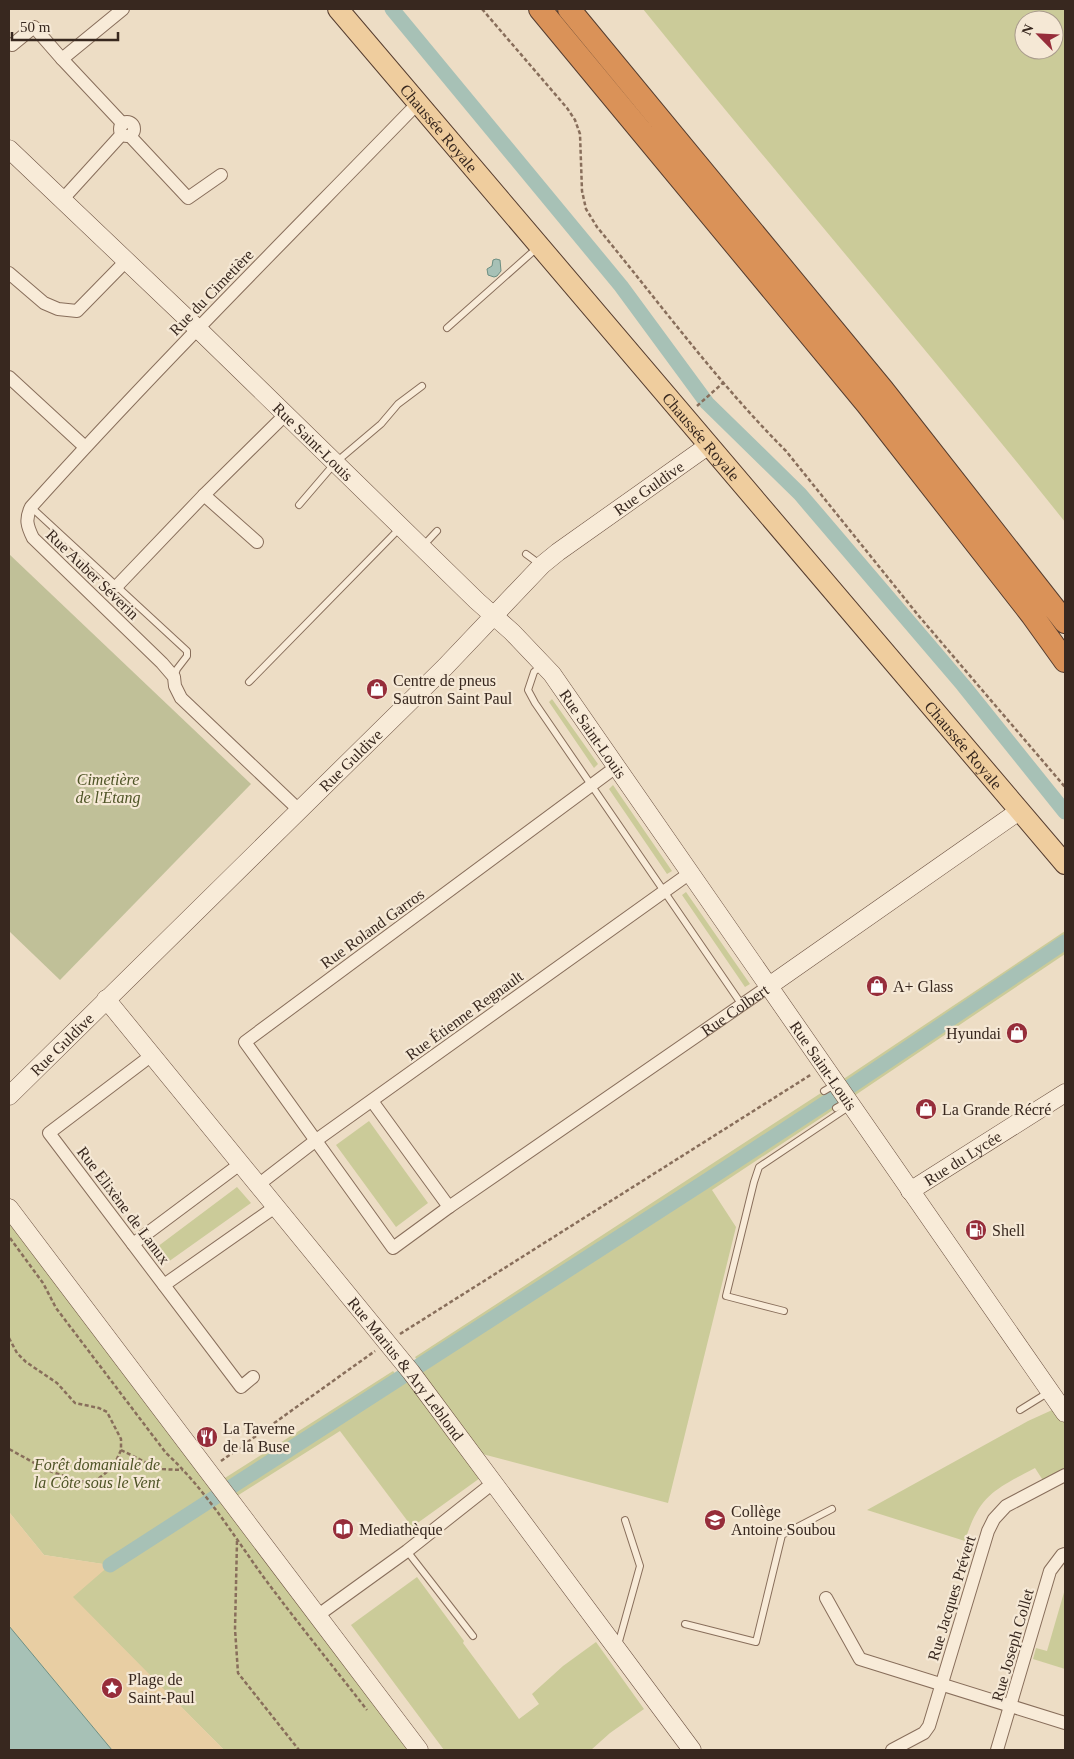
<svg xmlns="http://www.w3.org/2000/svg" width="1074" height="1759" font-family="'Times New Roman',serif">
<rect width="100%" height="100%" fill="#edddc5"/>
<!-- green -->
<path fill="#cbcb99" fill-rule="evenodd" d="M643,9H1065V522C927,349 782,181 643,9ZM1024,20H1054V50H1024Z
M552,699L598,764L594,768L549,702Z
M613,785L672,871L667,874L609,789Z
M686,892L750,984L745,987L682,895Z
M1065,931V954L851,1098L853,1084L842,1080Z
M824,1091L836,1108L712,1190L736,1227L668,1503L471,1451L487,1473L412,1527L340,1431L229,1501L419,1750H224L72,1597L109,1565L44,1555L9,1512V1208L217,1483L393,1371L400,1379L421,1366L415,1357Z
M369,1121L428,1203L396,1227L336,1145Z
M237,1187L251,1203L168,1262L157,1247Z
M1061,1406L1065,1413V1475L1046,1485L1035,1468C995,1489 979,1495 965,1541L867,1510L1028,1421Z
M417,1577L464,1641L463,1643L519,1719L539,1704L532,1694L563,1666L596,1642L644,1709L610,1733L591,1750H444L351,1625Z
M1065,1589V1669L1033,1659L1036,1648L1047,1651Z"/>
<!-- sand -->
<path fill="#e8cea3" d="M9,1512L44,1555L110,1565L73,1597L224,1750H112L9,1626Z"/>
<!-- cemetery -->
<path fill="#c0c098" d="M9,554L251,784L60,980L9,931Z"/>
<!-- water -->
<path fill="#a7c1b6" stroke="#6d8f83" d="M496,259L500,260L501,271L497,276L494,277L488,275L487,269L492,266L493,260Z
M9,1626L112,1750H9Z"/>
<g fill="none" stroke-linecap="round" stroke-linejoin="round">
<!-- canal -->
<path stroke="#a7c1b6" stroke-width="15" d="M392,9L621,286L707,403L800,494L963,685L1065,812
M110,1565L706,1181L842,1092L1065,942"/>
<!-- lane casing -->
<g stroke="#886e5b" stroke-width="8">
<path id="lane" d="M447,328L537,248
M299,505L335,463L381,424L398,404L422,386
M31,507L187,651V656L177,669L174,677
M422,547L437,531
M526,554L541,565
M542,665L534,672L528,690L535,703L742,1005
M249,682L400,528
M824,1091L836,1084
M836,1108L848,1101
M784,1311L726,1296L754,1182L759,1167L850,1106
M1020,1410L1049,1392
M407,1551L473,1636
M685,1624L756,1642L782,1535L832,1509
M618,1645L640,1566L625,1520"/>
</g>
<!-- street casing -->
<g stroke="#886e5b" stroke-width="14">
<g id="street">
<path d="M12,45L34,27L62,59"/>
<circle cx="127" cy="129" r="7"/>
<path d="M123,124L62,59L123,9"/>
<path d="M130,136L188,198L221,175"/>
<path d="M62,200L122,134"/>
<path d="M9,273L44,303L58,309L77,311L126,261"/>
<path d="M9,377L85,447"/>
<path d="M204,495L257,542"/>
<path d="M117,586L204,495L285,415"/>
<path id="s1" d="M616,767L245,1042L393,1248L449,1207L769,986"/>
<path d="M299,810L181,698L175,686L174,677L162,663L33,538C27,526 25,519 31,507C156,368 288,237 418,103"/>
<path d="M152,1055L49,1133L241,1387L253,1377"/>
<path d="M372,1101L449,1207"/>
<path d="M258,1185L315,1141L690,873"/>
<path d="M133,1244L240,1164"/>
<path d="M164,1285L275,1207"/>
<path d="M826,1598L860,1659L1065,1723"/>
<path d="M317,1616L407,1551L493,1483"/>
<path d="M892,1750L924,1733L929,1726L988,1531L994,1519L1006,1506L1065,1475"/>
<path d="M997,1750L1050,1571L1062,1555L1065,1554"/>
</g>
</g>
<!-- secondary casing -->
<g stroke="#6a4f3f" stroke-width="19">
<g id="secondary">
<path id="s2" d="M9,149L198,329L477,601L512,632L552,674L1065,1413"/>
<path d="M769,986L1019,811"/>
<path id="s3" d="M106,999L411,1372L692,1750"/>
<path id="s4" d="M9,1096L445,667L542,565L558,552L709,445"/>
<path id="s5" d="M910,1191L1065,1093"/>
<path d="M9,1208L419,1750"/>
</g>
</g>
<!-- primary casing -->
<g stroke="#563d2f" stroke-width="22">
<g id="primary">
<path id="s6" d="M338,9L1065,864"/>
</g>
</g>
<!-- highway casing -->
<g stroke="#563d2f" stroke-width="24">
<path id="highway" d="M540,9L867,404L1032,615L1065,661
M569,9L883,390L1065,622"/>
</g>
<!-- path -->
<path stroke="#886e5b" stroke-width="2.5" stroke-dasharray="4 2.5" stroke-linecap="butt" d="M482,9L567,108L575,120L580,134L582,191L586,209L597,227C659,302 717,382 786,451L918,615L1065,787
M697,406L724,382
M10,1238L43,1283L56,1308L166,1453C204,1488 232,1533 262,1575C296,1621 332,1665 367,1710
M400,1334L812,1074
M9,1338L17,1353L26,1362L57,1383L75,1403L99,1408L107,1412L121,1439V1450L116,1461L108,1471L98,1479L89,1482L78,1481L47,1470L9,1449
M121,1450L159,1469L183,1470
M221,1461L375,1351
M237,1541L235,1629L238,1673L299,1750"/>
<!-- lane -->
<use href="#lane" stroke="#f8ebd8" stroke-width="6"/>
<!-- street -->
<use href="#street" stroke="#f8ebd8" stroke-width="12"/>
<!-- secondary -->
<use href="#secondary" stroke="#f8ebd8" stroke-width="18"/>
<!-- primary -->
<use href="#primary" stroke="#efcd9e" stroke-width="20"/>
<!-- highway -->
<use href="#highway" stroke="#da9258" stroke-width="22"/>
</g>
<!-- icons -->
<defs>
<g id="shop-disc" transform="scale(1.125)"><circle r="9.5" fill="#962d3a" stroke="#f5e8d5"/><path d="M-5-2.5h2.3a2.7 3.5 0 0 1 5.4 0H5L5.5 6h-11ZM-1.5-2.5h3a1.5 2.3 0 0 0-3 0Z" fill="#fff"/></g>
<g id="fuel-disc" transform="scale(1.125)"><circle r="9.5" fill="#962d3a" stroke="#f5e8d5"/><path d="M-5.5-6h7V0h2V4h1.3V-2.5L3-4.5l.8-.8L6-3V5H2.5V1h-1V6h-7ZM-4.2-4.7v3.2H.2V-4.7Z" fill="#fff"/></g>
<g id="restaurant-disc" transform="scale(1.125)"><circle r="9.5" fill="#962d3a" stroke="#f5e8d5"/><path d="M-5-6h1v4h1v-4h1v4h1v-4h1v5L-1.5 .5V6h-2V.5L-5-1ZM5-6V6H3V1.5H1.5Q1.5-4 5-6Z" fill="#fff"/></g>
<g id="school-disc" transform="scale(1.125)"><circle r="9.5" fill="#962d3a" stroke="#f5e8d5"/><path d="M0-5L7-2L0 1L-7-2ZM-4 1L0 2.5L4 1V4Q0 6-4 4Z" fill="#fff"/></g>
<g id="library-disc" transform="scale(1.125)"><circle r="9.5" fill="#962d3a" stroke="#f5e8d5"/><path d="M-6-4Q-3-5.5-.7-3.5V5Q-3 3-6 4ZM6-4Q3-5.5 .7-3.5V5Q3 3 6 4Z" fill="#fff"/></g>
<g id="sight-disc" transform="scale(1.125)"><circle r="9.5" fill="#962d3a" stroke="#f5e8d5"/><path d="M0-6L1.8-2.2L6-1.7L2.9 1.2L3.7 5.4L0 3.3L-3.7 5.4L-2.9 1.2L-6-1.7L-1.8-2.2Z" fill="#fff"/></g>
</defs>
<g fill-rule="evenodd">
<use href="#shop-disc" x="377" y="689"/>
<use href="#shop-disc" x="877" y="986"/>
<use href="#shop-disc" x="1017" y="1033"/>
<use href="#shop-disc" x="926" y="1109"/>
<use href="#fuel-disc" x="976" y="1230"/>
<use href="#restaurant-disc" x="207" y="1437"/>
<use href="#school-disc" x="715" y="1520"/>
<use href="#library-disc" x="343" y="1529"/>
<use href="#sight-disc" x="112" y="1688"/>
</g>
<g text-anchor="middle" stroke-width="4.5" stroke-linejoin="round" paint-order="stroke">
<!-- street labels -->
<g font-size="16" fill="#38281f" stroke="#f5e8d5">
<text dy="6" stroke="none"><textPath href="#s6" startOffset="156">Chaussée Royale</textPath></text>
<text transform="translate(211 292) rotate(-46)" y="6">Rue du Cimetière</text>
<text dy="6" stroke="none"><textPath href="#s6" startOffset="561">Chaussée Royale</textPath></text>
<text dy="6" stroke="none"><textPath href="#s2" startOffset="422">Rue Saint-Louis</textPath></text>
<text dy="6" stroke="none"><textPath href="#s4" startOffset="884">Rue Guldive</textPath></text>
<text transform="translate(93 574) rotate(44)" y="6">Rue Auber Séverin</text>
<text dy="6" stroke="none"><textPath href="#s2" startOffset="828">Rue Saint-Louis</textPath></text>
<text dy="6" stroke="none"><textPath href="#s6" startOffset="966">Chaussée Royale</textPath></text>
<text dy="6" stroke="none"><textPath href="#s4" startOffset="479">Rue Guldive</textPath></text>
<text transform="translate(372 928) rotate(-36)" y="6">Rue Roland Garros</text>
<text dy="6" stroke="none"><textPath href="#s1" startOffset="1132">Rue Colbert</textPath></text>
<text transform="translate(464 1015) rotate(-36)" y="6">Rue Étienne Regnault</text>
<text dy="6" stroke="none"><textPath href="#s4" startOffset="74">Rue Guldive</textPath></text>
<text dy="6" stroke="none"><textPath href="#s2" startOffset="1232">Rue Saint-Louis</textPath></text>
<text dy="6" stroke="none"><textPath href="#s5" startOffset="62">Rue du Lycée</textPath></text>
<text transform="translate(124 1205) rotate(53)" y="6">Rue Elixène de Lanux</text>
<text dy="6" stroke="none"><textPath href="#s3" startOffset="476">Rue Marius &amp; Ary Leblond</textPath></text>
<text transform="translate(951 1598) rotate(-73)" y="6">Rue Jacques Prévert</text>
<text transform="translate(1012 1645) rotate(-74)" y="6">Rue Joseph Collet</text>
</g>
<!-- poi labels -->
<g font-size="16" fill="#38281f" stroke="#f5e8d5" text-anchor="start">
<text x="393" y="686">Centre de pneus<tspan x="393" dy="18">Sautron Saint Paul</tspan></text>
<text x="893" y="992">A+ Glass</text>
<text x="1001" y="1039" text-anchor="end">Hyundai</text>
<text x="942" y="1115">La Grande Récré</text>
<text x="992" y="1236">Shell</text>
<text x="223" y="1434">La Taverne<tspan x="223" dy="18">de la Buse</tspan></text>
<text x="731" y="1517">Collège<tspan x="731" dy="18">Antoine Soubou</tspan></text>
<text x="359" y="1535">Mediathèque</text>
<text x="128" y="1685">Plage de<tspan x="128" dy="18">Saint-Paul</tspan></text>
</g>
<!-- park labels -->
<g font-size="16" font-style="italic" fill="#4e5426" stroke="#f5e8d5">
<text x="108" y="785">Cimetière<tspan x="108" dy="18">de l'Étang</tspan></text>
<text x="97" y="1470">Forêt domaniale de<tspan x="97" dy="18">la Côte sous le Vent</tspan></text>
</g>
</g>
<!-- border -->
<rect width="1074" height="1759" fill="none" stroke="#38281f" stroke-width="20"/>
<!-- north arrow -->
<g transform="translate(1039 35) rotate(294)"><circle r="24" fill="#f5e8d5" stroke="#a99b8c"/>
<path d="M0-4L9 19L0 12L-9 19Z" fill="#962d3a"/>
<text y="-8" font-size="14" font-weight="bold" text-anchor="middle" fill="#38281f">N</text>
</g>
<!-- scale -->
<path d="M12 32v8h106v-8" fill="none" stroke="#38281f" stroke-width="2.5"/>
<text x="20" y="32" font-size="15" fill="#38281f" stroke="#f5e8d5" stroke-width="4" paint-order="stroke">50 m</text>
</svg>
